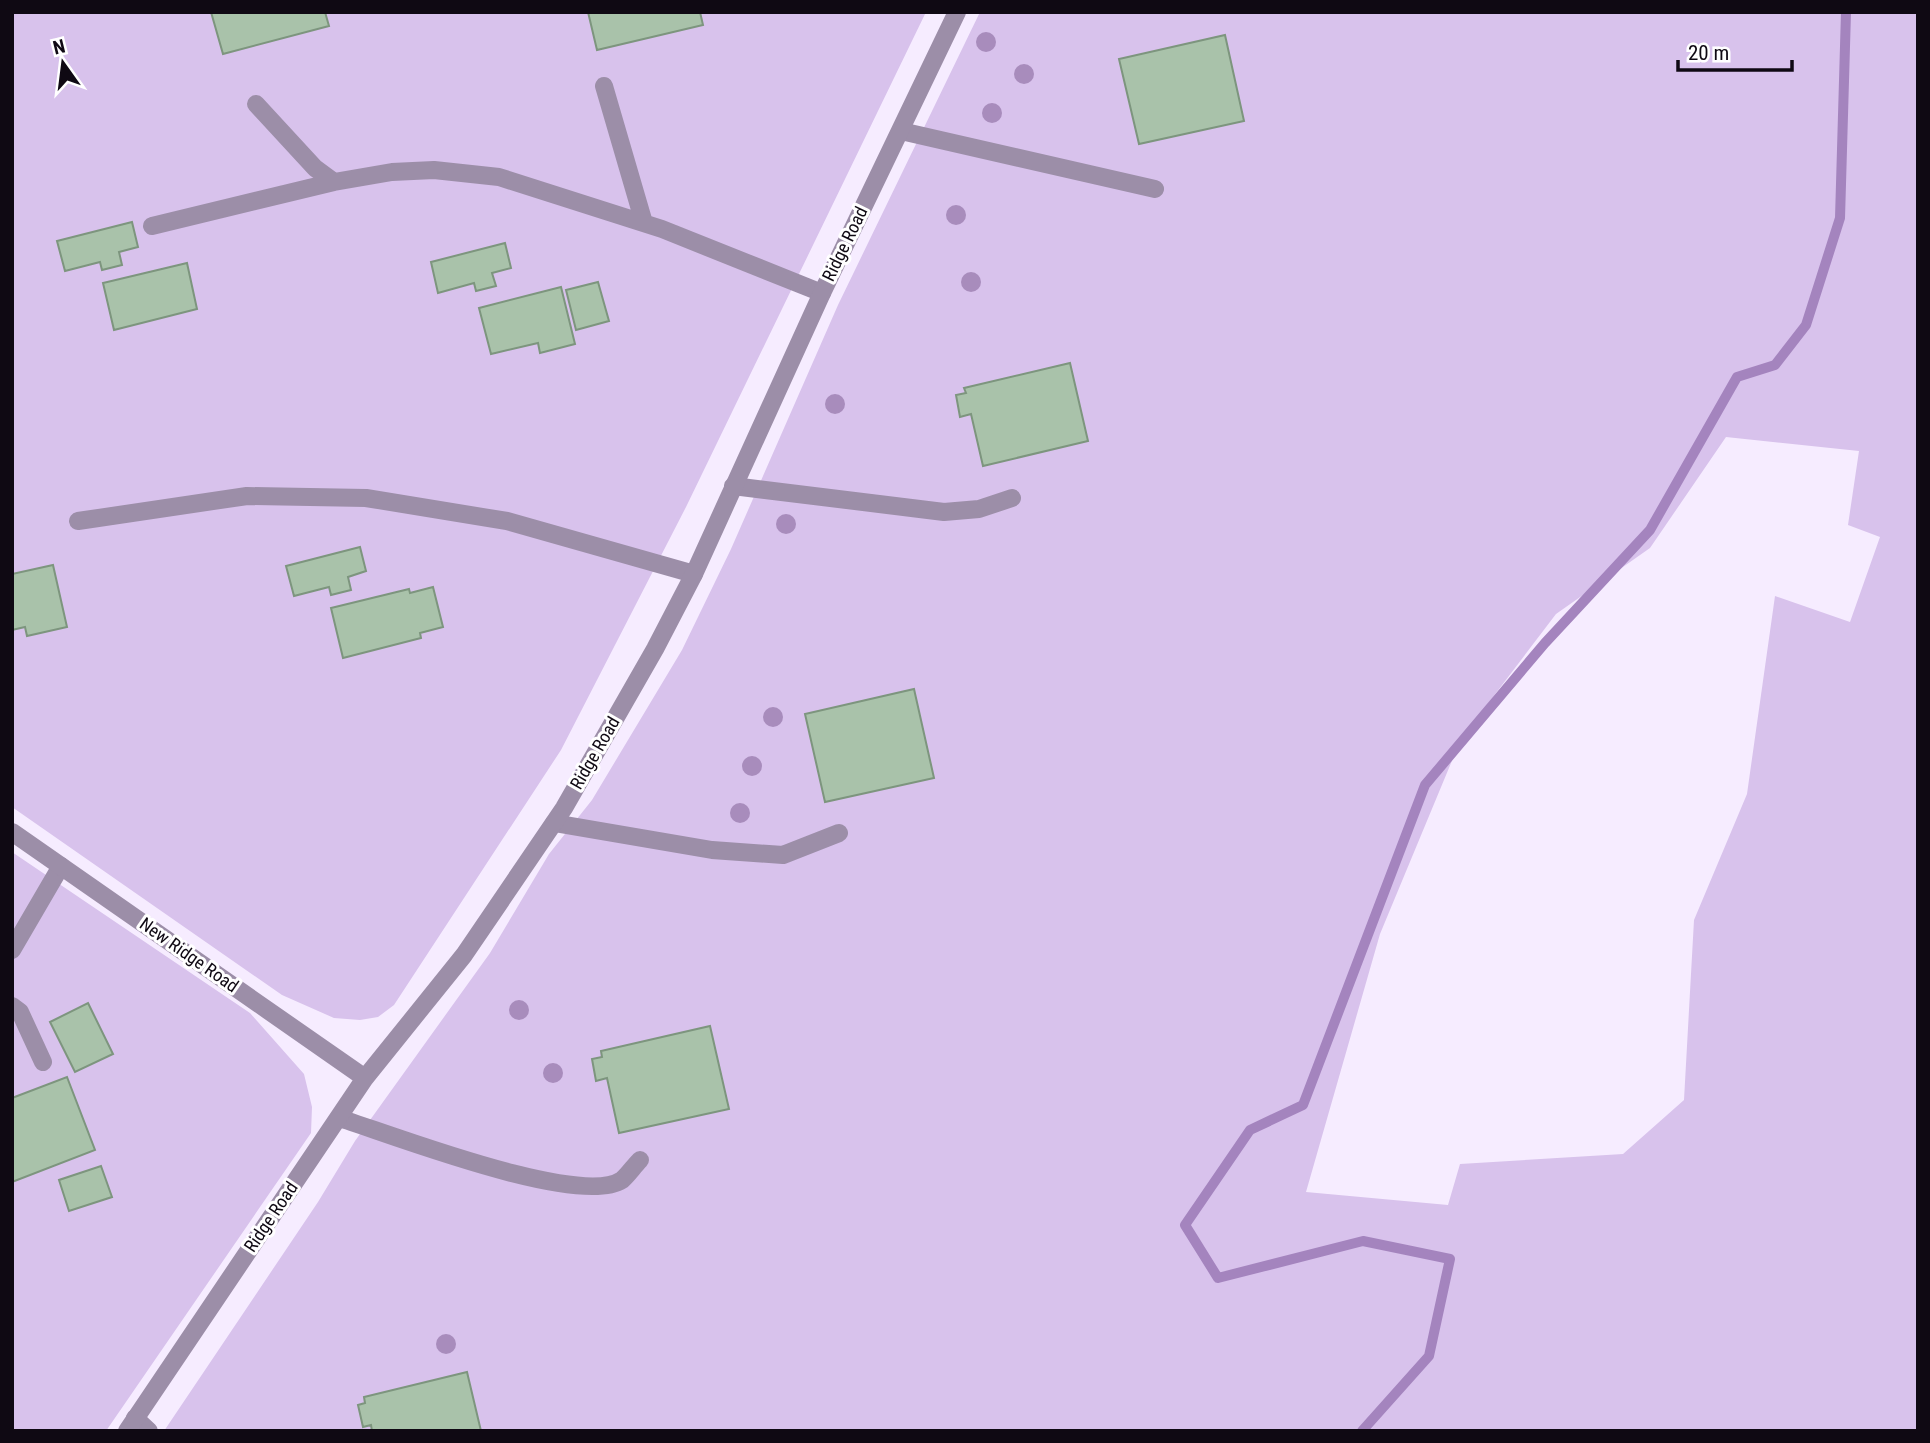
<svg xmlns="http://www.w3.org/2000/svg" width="1930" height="1443" font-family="'Roboto Condensed',sans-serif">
<rect width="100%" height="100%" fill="#f6ecff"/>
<!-- green -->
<path fill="#d8c2ec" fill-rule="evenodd" d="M12,12H926L686,507L561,750L394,1005L378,1017L360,1020L334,1018L282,995L12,807Z
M980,12H1918V1431H164L318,1202L355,1141L490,953L549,854L592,800L682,650L731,549L838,305ZM1726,437L1859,451L1848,525L1880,537L1850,622L1775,596L1747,794L1694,920L1684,1100L1623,1154L1460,1164L1448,1205L1306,1192L1380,934L1461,739L1556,614L1650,548Z
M12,852L250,1013L304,1074L312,1107L311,1133L106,1431H12Z"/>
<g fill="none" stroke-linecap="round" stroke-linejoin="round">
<!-- stream -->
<path stroke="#a484be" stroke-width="10" d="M1362,1431L1429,1356L1450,1259L1363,1241L1218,1278L1185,1225L1250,1130L1303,1105L1425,785L1545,643L1650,530L1737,377L1775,365L1806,325L1840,218L1846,12"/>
</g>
<!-- building -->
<path fill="#a9c2aa" stroke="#7d957e" stroke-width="2" d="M211,12H325L329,26L223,54Z
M588,12H700L703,25L597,50Z
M1225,35L1244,121L1139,144L1119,59Z
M132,222L138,247L119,252L122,265L102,270L100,262L65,271L57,241Z
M505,243L511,268L492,273L496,286L476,291L474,283L438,293L431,262Z
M187,263L197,309L114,330L103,283Z
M598,282L609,321L576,330L566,290Z
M561,287L575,344L540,353L538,343L491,354L479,308Z
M1070,363L1088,441L983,466L971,414L960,417L956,395L966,393L964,388Z
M360,547L366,571L348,577L351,590L331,595L329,587L294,596L286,566Z
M53,565L67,627L27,636L25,627L12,630V574Z
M433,587L443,627L420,633L421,638L343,658L331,608L409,589L410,593Z
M914,689L934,778L825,802L805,714Z
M88,1003L113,1054L75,1072L50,1022Z
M710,1026L729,1109L619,1133L607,1078L596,1081L592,1059L602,1057L601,1051Z
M67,1077L95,1150L12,1182V1098Z
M101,1166L112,1197L69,1211L59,1180Z
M467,1372L481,1431H372L371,1425L363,1427L358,1405L365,1403L364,1397Z"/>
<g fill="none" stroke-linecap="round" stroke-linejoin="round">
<!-- lane -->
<path stroke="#9c8ea8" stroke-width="18" d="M604,86L644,223
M256,104L315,168L334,182L392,172L434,170L499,177L662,229L822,293
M901,131L1155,189
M152,226L334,182
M733,486L944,512L979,509L1012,498
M78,521L247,496L366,498L507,521L694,574
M554,823L712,850L783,855L839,833
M12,950L61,866
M12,1006L20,1012L43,1062
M339,1118C390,1134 580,1208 622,1180C628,1175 634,1166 640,1160
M135,1418L149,1431"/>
<!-- street -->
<path stroke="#9c8ea8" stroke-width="18" d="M12,832L365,1078
M127,1431L365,1078L464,955L564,808L655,649L694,574L822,293L957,12"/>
</g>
<!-- trees -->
<g fill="#a88cbc">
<circle cx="986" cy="42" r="10"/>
<circle cx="1024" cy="74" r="10"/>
<circle cx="992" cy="113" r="10"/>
<circle cx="956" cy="215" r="10"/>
<circle cx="971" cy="282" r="10"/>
<circle cx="835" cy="404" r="10"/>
<circle cx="786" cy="524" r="10"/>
<circle cx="773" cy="717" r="10"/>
<circle cx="752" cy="766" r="10"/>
<circle cx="740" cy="813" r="10"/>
<circle cx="519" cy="1010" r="10"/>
<circle cx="553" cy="1073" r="10"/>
<circle cx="446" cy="1344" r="10"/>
</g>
<g text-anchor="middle" stroke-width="6" stroke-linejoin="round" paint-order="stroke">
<!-- street labels -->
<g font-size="18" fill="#0f0913" stroke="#fff">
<text transform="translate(845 244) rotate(-64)" y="6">Ridge Road</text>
<text transform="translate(595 753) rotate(-60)" y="6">Ridge Road</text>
<text transform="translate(189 955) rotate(35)" y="6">New Ridge Road</text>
<text transform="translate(271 1217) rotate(-56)" y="6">Ridge Road</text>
</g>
</g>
<!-- border -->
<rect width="1930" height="1443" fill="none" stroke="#0f0913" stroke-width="28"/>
<!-- north arrow -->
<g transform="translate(63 63) rotate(346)" stroke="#ffffff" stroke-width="5" paint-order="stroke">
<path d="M0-5L12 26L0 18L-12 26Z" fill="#0f0913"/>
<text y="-10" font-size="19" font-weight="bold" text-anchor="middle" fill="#0f0913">N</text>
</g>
<!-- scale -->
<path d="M1678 60v10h114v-10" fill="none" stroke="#0f0913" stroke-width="3.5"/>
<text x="1688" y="60" font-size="21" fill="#0f0913" stroke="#ffffff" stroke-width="5" paint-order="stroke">20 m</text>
</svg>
